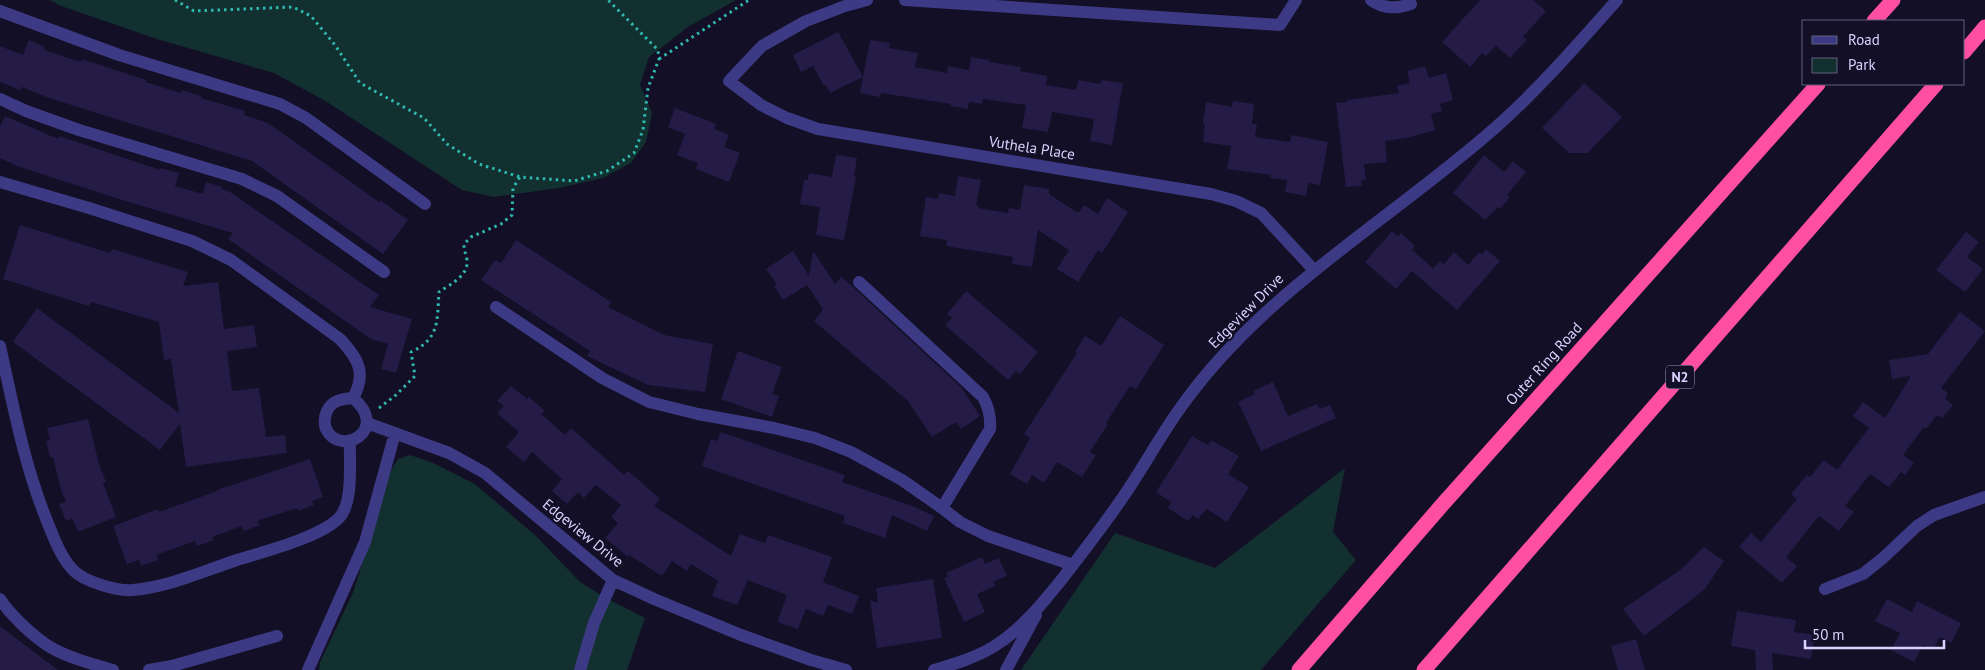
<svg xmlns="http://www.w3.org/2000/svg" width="1985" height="670" font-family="'PT Sans',sans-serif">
<rect width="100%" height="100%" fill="#130f26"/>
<!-- green -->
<path fill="#12302f" d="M50,0H736L688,27L649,57L640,85L652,113L646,142L631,163L603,178L559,188L494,197L462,190L327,102L274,73L157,39L61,6Z
M410,455L431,462L475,484L536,536L580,582L604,597L645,618L627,670H319L320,662L353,593L391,470L398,459Z
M1345,468L1333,532L1356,560L1261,670H1021L1115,533L1215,568Z"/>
<!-- building -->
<path fill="#241b47" d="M1480,0H1533L1546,11L1523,37L1527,40L1510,58L1496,46L1486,56L1482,53L1470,67L1442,42Z
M838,32L863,77L830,93L826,85L824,86L813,66L801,72L793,55Z
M29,40L45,47L44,50L81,62L82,59L146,80L145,82L181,93L182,90L201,96V98L245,111L244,115L268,123L379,202L380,200L408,220L383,254L252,161L113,118L49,98L22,87L20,90L0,82V46L23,55Z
M870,40L890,43L889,48L918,53L915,67L947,73L948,66L969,70L971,57L989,60V62L1021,67L1020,71L1047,76L1046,85L1076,90L1078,80L1101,84V80L1123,83L1112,145L1090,141L1094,119L1052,112L1048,132L1022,128L1026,105L983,99L982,104L969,102L968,109L950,106L951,104L881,93L880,97L860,93Z
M1425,66L1429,78L1446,73L1453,100L1440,104L1442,111L1431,114L1435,130L1407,138L1385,141L1387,162L1364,164L1366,180L1361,181L1362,186L1346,187L1336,103L1347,102V100L1399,93L1397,86L1410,83L1407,71Z
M1584,83L1622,117L1588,153H1569L1542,128Z
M1233,101L1254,104L1252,124H1257L1255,137L1290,142L1291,135L1328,142L1320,185L1308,183L1306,196L1285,192L1287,180L1270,178L1271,175L1227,169L1231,146L1203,142L1205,124L1203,123L1206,102L1232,107Z
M675,108L716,124L714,129L729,135L724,147L740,153L729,182L696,169L698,163L677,155L685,134L668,127Z
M5,116L58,139L59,136L160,170L161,168L179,173L175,186L203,194L206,182L222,187V189L230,192L379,295L370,307L412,319L396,373L381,369L388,344L371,339L228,239L233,233L122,200L17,166L0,158V126Z
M836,155L857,158L854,176L856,177L844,240L816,235L820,207L800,204L804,180H808L809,173L832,177Z
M1484,155L1504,172L1513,161L1526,172L1507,195L1510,197L1500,209L1498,207L1485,220L1453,193Z
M958,176L981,180L976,205H979L978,208L1008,213L1009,208L1020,210L1024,185L1049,189V194L1078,213L1084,205L1098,214L1107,198L1128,212L1102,253L1098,250L1078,282L1057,269L1069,250L1038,230L1032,267L1012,264L1013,257L946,246L947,240L920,236L926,197L938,199L939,193L955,196Z
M20,225L110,253L112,249L188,272L183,286L218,282L224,329L254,325L257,347L227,351L232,391L259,388L266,437L285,435L287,453L186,467L180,424L160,450L13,342L37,308L179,413L171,359L164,360L159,322L91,302L89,306L3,279Z
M1392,231L1398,236L1401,233L1415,246L1412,250L1433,268L1440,261L1444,264L1454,252L1468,265L1479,252L1482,254L1486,249L1500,261L1457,310L1412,271L1396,289L1365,262Z
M1966,232L1979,242L1967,257L1983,269L1965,292L1936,270Z
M516,240L611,302L608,307L664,335L713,344L705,392L648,385L587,356L590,351L481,280L495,260L501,263Z
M793,251L809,276L813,251L835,284L841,277L852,286L961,387L980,416L961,429L956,422L932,437L908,401L814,321L823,309L807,285L783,300L774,286L777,284L766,269Z
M966,291L1038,352L1020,374L1016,371L1008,380L945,325L952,318L947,314Z
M1960,312L1985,331L1941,388L1948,393L1945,399L1953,405L1942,418L1937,415L1926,429L1924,427L1903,455L1914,463L1905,475L1901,472L1889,487L1870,474L1845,506L1854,512L1839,531L1819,516L1786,557L1797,566L1782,583L1739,547L1751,533L1761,542L1797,499L1791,494L1807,475L1810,477L1824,460L1837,470L1869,428L1853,416L1863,402L1885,418L1911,376L1892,379L1889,360L1928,354Z
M1120,316L1164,345L1136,389L1130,386L1106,423L1108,424L1090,452L1096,455L1082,477L1057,462L1044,483L1032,475L1027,484L1010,474L1030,438L1024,434L1077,353L1075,352L1085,336L1101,346Z
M738,351L782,367L772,394L779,396L772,417L721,399Z
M1273,382L1288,416L1317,404L1320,409L1330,405L1336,418L1261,451L1238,402L1255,394L1253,391Z
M511,386L527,399L529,397L545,411L541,414L565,435L571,428L624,475L628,471L641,482L660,499L654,506L731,556L740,534L765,543L768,535L832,557L823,582L859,596L852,614L828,605L823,616L806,609L798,629L777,622L787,595L748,580L737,605L712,596L718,581L691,564L687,571L672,561L662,576L629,555L628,557L605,538L618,523L611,517L621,505L596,485L584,498L578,492L567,504L552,491L562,479L532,452L524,462L506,447L519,432L497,413L504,406L497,401Z
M88,419L99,464L106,482L103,483L116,517L78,532L72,518L66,521L59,504L66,502L61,490L53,457H50L46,441L50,440L47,428Z
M721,432L845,475L842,482L915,507L934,516L927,531L892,515L885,538L843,523L845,516L702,466L711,439L717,441Z
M1192,436L1208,445L1211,440L1239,456L1228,474L1249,487L1227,522L1207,509L1198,519L1193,515L1188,521L1168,508L1171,502L1156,492Z
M310,459L323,497L312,501L314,505L298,511L297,508L257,521L260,525L244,531L242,526L212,537L214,540L197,546L195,541L156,555L158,560L141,566L139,560L127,564L113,526L158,509L159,512L217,491V490Z
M1704,547L1724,561L1704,590L1644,636L1623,609L1680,570Z
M982,557L985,564L999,558L1007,576L993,582L995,586L977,594L985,612L964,622L944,578L948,577L946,573Z
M933,579L942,638L877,648L870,600L878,603L876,588Z
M1887,599L1912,612L1917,601L1961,623L1951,643L1940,637L1933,650L1923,645L1914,662L1891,650L1900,633L1875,621Z
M1737,611L1796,620L1794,632L1815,635L1811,659L1772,653L1773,670H1756L1755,650L1731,646Z
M0,626L58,670H0Z
M1636,639L1645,670H1618L1611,646Z"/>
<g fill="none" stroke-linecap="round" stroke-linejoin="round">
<!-- path -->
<path stroke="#2fb8b0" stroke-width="3" stroke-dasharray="2.5 4" stroke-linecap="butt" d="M175,0L194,11L293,7L311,16L335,45L360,83L424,118L447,144L479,164L520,177L574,181L607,171L634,153L643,130L648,88L659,59L658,50L608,0
M659,59L749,0
M379,408L396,395L415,376L411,352C440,339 437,320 439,292C449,285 469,276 467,260C466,254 464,251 464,244L471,237L501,224L512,215L513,188L520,177"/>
<!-- minor -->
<path stroke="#3d3a85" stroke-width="12" d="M867,0L845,6L806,21L762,46L729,81L761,105L787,118L818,129L1211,194L1236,201L1261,213L1314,270
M905,0L1280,25L1296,0
M1371,0C1384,9 1396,9 1411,4
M0,11L119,55L280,104L306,118L425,204
M0,99L26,111L79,130L242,179L277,196L384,272
M0,182L89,208L192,241L231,260L340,339C358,358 367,373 353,398
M859,282L983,397C989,408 991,417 990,429L942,508
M496,307L602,378L649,402L698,414L774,428L815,438L851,452L902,480L942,508L960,522L988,536L1073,565
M0,346C13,405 24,464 47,521C54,538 60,556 73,570C83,581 118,592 133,590C167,587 202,572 234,561C262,552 319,538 339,518C354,502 349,462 350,441
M353,398C391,430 340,458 326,429C324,423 324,417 327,411C332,400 342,399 353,398Z
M367,423L449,453L485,473L613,580L654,599L741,635L811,660L846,670
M1825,589L1863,574L1883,558L1917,526L1934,515L1985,497
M0,599C11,616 34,637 50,647C69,658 92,664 113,670
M149,670L172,666L277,636
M308,670L365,542L395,433
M580,670L594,623L613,580
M934,670C954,664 975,658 993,647C1021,630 1042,604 1062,579C1083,552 1104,525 1123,497C1143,468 1160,436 1181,407C1264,290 1391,220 1496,127C1540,88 1578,44 1617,0
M1006,670L1036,615"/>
<!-- highway -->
<path stroke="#ff4fa3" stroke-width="15" d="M1874,21L1893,0
M1964,52L1985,27
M1299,670L1442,505L1818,84
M1424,670L1936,84"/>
</g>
<g text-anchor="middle" stroke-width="4.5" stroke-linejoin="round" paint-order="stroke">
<!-- shield labels -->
<rect fill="#130f26" stroke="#9e99be" stroke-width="1" x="1666" y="365.5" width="28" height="23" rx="4"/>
<g font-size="14" font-weight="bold" fill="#d9d4ff">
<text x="1680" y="382">N2</text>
</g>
<!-- street labels -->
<g font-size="15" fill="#d9d4ff" stroke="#130f26">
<text transform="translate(1032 148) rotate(9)" y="5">Vuthela Place</text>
<text transform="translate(1246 311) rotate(-45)" y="5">Edgeview Drive</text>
<text transform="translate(1544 364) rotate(-48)" y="5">Outer Ring Road</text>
<text transform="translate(583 533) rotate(39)" y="5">Edgeview Drive</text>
</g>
</g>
<!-- legend -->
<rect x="1802" y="20" width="162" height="65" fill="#130f26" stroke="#625e7d"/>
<rect x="1812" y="36" width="25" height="8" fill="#3d3a85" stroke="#625e7d"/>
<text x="1848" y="45" font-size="15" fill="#d9d4ff">Road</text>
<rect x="1812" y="58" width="25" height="15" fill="#12302f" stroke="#625e7d"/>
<text x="1848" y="70" font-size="15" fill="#d9d4ff">Park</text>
<!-- scale -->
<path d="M1805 640v8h139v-8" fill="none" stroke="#d9d4ff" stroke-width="2.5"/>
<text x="1812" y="640" font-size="15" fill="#d9d4ff" stroke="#130f26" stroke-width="4" paint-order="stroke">50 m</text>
</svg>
